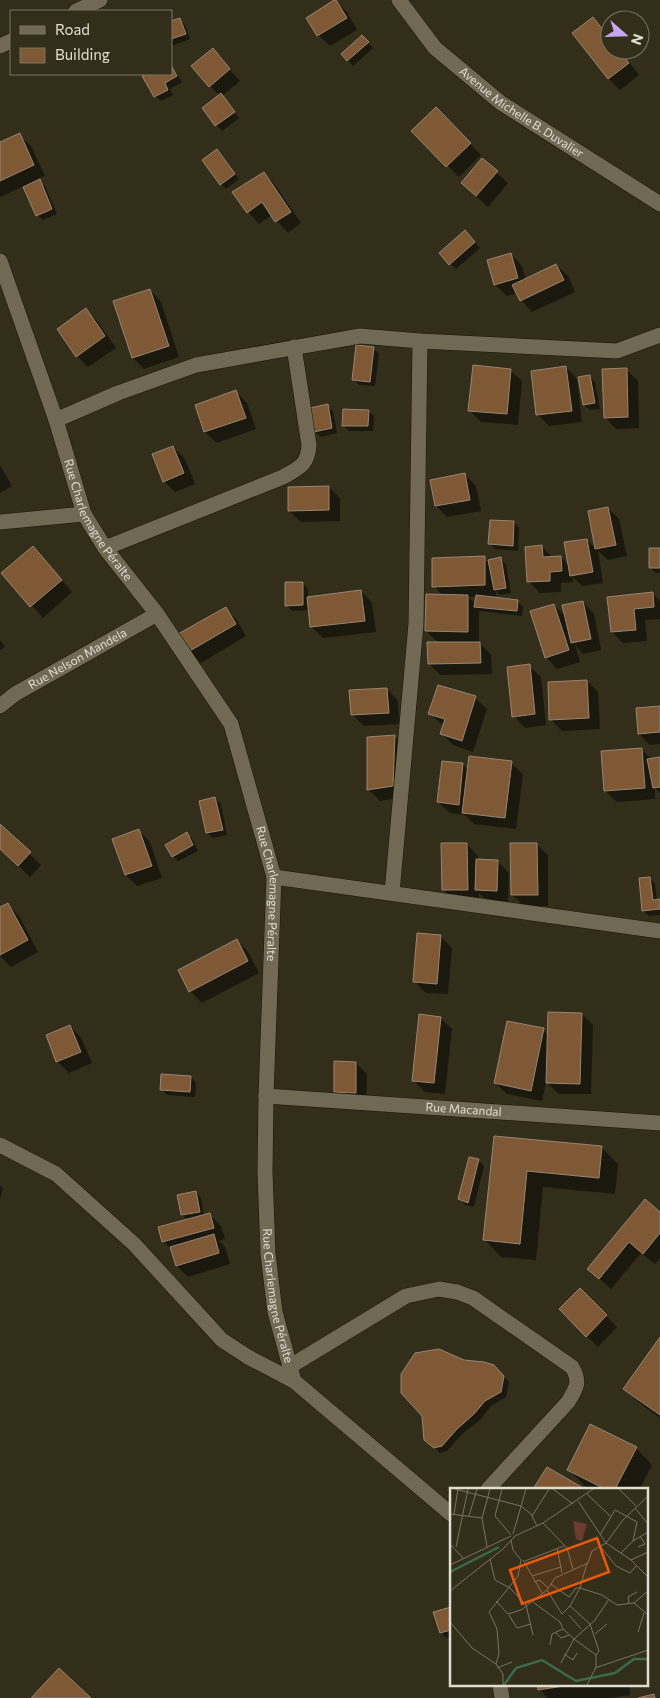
<svg xmlns="http://www.w3.org/2000/svg" width="660" height="1698" font-family="Commissioner,sans-serif">
<rect width="100%" height="100%" fill="#332e1a"/>
<!-- shadow -->
<path fill="#0007" fill-rule="evenodd" d="M335,1L347,12L357,30L330,46L318,35Z
M180,19L185,25L190,39L171,46V22Z
M593,19L610,38V50H620L639,75L620,90L609,79L574,34Z
M362,36L373,48L353,66L343,54Z
M213,50L240,81L222,96L239,118L222,131L203,108L220,96L210,86Z
M171,65L182,82L170,89L173,95L161,101L155,96L144,76L148,74H171Z
M436,108L481,155L459,177L413,131Z
M19,135L31,146L45,176L38,179L45,186L57,214L43,220L37,215L24,186L0,197V144Z
M217,151L239,179L226,189L221,184Z
M482,160L508,183L488,207L462,183Z
M264,173L275,185L301,223L288,233L272,215L259,224L248,212Z
M470,237L480,248L456,269L441,254Z
M511,254L522,266L526,280L556,265L568,276L575,292L532,312L521,300L517,293L507,296L495,285Z
M150,290L161,302L179,357L144,369L133,358Z
M86,310L97,321L116,348L88,367L77,356Z
M373,348L379,354L375,386L359,385L353,379Z
M566,367L577,379L582,422L549,426L538,415Z
M626,369L638,381L639,428L616,429L605,417Z
M510,370L522,381L518,425L481,422L469,410Z
M589,376L595,382L600,409L590,410L584,405Z
M236,392L247,403L256,429L217,443L205,432L196,405Z
M327,406L333,411L337,433L321,437L315,431Z
M368,411L374,416L373,431H349L343,425Z
M173,447L185,459L195,484L175,492L164,481Z
M0,465L12,486L0,493Z
M464,474L476,486L481,511L447,517L436,506Z
M329,487L340,498V521L301,522L289,511Z
M608,508L619,519L627,556L608,560L598,551L603,583L582,586L573,577V582L561,583V592L540,593L528,581L542,547L553,558L561,557L569,566L587,540L597,549L589,512Z
M514,522L519,528L518,551L495,549L490,544Z
M33,547L72,592L43,618L3,573Z
M660,549V573H656L650,568Z
M484,558L490,564L500,559L506,564L511,593L500,595L496,591V596H488V598L517,601L523,607L522,616L479,611V643L491,654L492,674L440,675L429,663L439,643L426,631L443,596L434,586ZM468,597H477L476,604Z
M303,583L308,589V598L361,591L372,603L376,632L323,638L312,627L310,610L292,611L286,605Z
M652,593L660,601V619L645,620L647,641L623,643L612,632L608,598Z
M583,602L594,614L601,650L583,654L575,645L580,662L557,669L546,657L554,605L566,617Z
M225,608L237,620L246,636L201,663L189,651Z
M0,640L5,647L0,650Z
M529,666L541,677L546,725L525,728L514,716Z
M587,681L598,692L600,729L562,731L551,720Z
M387,689L398,701L399,724L364,726L352,714Z
M475,698L487,709L473,752L453,745L442,734L444,726L430,714Z
M660,707V744L650,745L639,734Z
M394,736L406,747L403,797L380,801L368,789Z
M641,749L652,760L660,758V793L655,788V799L617,802L605,791Z
M511,763L523,774L516,829L474,824L465,815L450,813L438,802L462,764L468,770Z
M215,799L221,804L227,835L213,838L207,833Z
M0,826L41,865L30,877L0,848Z
M139,831L150,842L162,878L137,886L126,875Z
M187,834L192,839L198,851L178,861L173,856Z
M467,844L478,856V861H497L509,873L508,902L488,901L479,893V900L455,901L443,890Z
M536,844L548,855V906H524L512,895Z
M650,878L655,884L657,901H660V915L649,916L643,911Z
M8,905L19,916L38,952L11,967L0,956V909Z
M441,937L452,948L448,994L426,993L414,981Z
M237,940L248,952L259,973L202,1003L190,991L180,970Z
M582,1014L593,1025L591,1094H559L546,1082L542,1101L507,1094L495,1083L543,1030L548,1035Z
M440,1018L452,1029L445,1094L425,1092L413,1080Z
M70,1026L81,1038L92,1063L69,1073L57,1061Z
M356,1063L367,1074L366,1104L346,1103L335,1092Z
M191,1077L196,1083L195,1097L167,1095L161,1089Z
M495,1137L601,1147L618,1164L615,1194L543,1187L536,1260L501,1257L485,1240Z
M470,1158L479,1161L484,1166L474,1207L465,1205L459,1199Z
M0,1185L3,1188L0,1199Z
M196,1192L201,1198L204,1216L210,1215L221,1226L225,1239L219,1241L225,1247L230,1264L188,1277L177,1266L172,1250L163,1241L188,1220L182,1215Z
M660,1214V1258L655,1264L641,1253L611,1289L589,1269Z
M580,1290L617,1327L598,1347L560,1309Z
M660,1339V1418L642,1405L625,1389Z
M464,1361L493,1366L509,1382L506,1397L491,1406L480,1420L462,1434L447,1451L440,1453L431,1445L423,1416Z
M636,1448L652,1465L640,1489H591L585,1486L569,1470Z
M451,1609V1636L446,1638L441,1632L435,1613Z
M538,1684H629L630,1695L609,1698H548L539,1689Z"/>
<!-- building -->
<path fill="#7f5935" stroke="#978574" d="M334,0H336L347,18L317,36L306,18Z
M593,17L610,39V50H619L629,63L608,79L572,33Z
M180,18L186,34L171,39V21Z
M362,35L369,42L347,61L341,54Z
M213,48L230,69L209,87L191,66Z
M171,65L177,76L165,83L168,90L154,97L142,76L146,74H171Z
M221,93L235,112L215,126L202,108Z
M436,107L471,143L446,167L411,131Z
M20,133L34,165L0,181V142Z
M217,149L235,174L220,185L202,160Z
M482,158L498,171L476,196L461,183Z
M264,172L291,212L275,222L262,202L247,213L232,192Z
M40,179L52,209L36,216L23,187Z
M465,230L475,242L449,265L439,253Z
M511,253L518,278L494,285L487,260Z
M556,264L564,280L520,301L512,285Z
M150,289L169,346L132,358L113,301Z
M86,308L105,336L76,357L57,329Z
M356,345L374,347L370,382L352,380Z
M473,365L511,369L507,414L468,411Z
M566,366L572,411L536,415L531,371Z
M627,368L628,417L604,418L602,369Z
M590,375L595,403L583,405L578,377Z
M236,390L246,418L204,432L195,405Z
M328,404L332,428L314,432L310,408Z
M343,409L369,410L368,426H342Z
M173,446L184,473L163,482L152,454Z
M465,473L470,500L435,506L430,480Z
M329,486V510L288,511V487Z
M608,507L616,545L595,549L588,511Z
M490,520L514,521L513,546L488,544Z
M587,539L593,572L570,576L564,542Z
M542,545L543,557L561,556L562,571L550,572V581L527,582L525,547Z
M33,546L62,580L30,607L1,573Z
M649,548H660V568H649Z
M485,556V585L432,587V558Z
M501,557L506,588L494,590L488,560Z
M285,582H303V605L285,606Z
M361,590L365,621L310,627L307,597Z
M653,592L654,607L634,609L636,630L611,632L607,597Z
M426,594L468,595V632L425,631Z
M476,595L518,600L517,611L474,607Z
M583,601L591,639L571,643L562,605Z
M554,604L569,650L545,658L530,611Z
M226,607L236,624L188,652L178,634Z
M427,642H480L481,663L428,664Z
M530,664L535,714L512,717L507,667Z
M587,680L589,718L549,720L548,682Z
M438,685L476,696L462,741L440,734L445,719L428,714Z
M387,688L389,713L351,715L349,690Z
M660,706V732L638,734L636,708Z
M395,735L393,786L367,790V737Z
M642,748L645,788L604,791L601,751Z
M469,756L512,761L505,818L462,813Z
M660,757V787L653,788L647,759Z
M442,761L463,763L459,805L437,802Z
M215,797L223,830L206,833L199,801Z
M0,824L31,852L18,866L0,849Z
M139,829L152,866L125,875L112,839Z
M187,832L193,845L172,857L165,845Z
M441,843H467L468,890H442Z
M510,843H537L538,895H511Z
M476,859L498,860L497,891L475,890Z
M650,877L653,900L660,899V909L642,911L639,878Z
M8,903L28,940L0,955V907Z
M417,933L441,935L437,984L413,982Z
M237,939L248,961L189,992L178,970Z
M548,1012L582,1013L580,1084L546,1083Z
M419,1014L441,1017L434,1083L412,1081Z
M507,1021L544,1028L531,1091L494,1083Z
M70,1025L81,1052L56,1062L46,1035Z
M334,1061L356,1062V1093L334,1092Z
M161,1074L191,1076L190,1092L160,1090Z
M494,1136L602,1146L599,1178L527,1171L520,1244L483,1240Z
M469,1157L479,1159L468,1203L458,1199Z
M196,1191L200,1212L181,1215L177,1195Z
M645,1199L660,1212V1233L643,1254L629,1242L599,1279L587,1269Z
M210,1213L214,1228L162,1242L158,1227Z
M214,1234L219,1253L176,1266L170,1247Z
M580,1288L607,1315L586,1337L559,1309Z
M660,1337V1415L623,1389Z
M439,1349L464,1360L484,1362L494,1365L504,1376L501,1392L485,1401L474,1414L457,1429L442,1446L434,1448L424,1440L422,1416L401,1393V1374L415,1353Z
M590,1424L637,1447L615,1489H605L567,1470Z
M547,1467L585,1489H533Z
M451,1607V1630L440,1633L433,1612Z
M59,1668L91,1698H31Z
M537,1684H576L538,1690Z
M654,1694L655,1698H638Z"/>
<g fill="none" stroke-linecap="round" stroke-linejoin="round">
<!-- minor casing -->
<g stroke="#1b1604" stroke-width="16">
<g id="minor">
<path id="s1" d="M399,0L435,48L501,103L660,204"/>
<path d="M76,11L100,0"/>
<path d="M0,46L11,41"/>
<path id="s2" d="M0,261L56,420L84,514L105,548L157,614L231,724L274,877L266,1096L265,1172L268,1254L275,1312L294,1381L451,1514"/>
<path d="M56,420L118,393L196,365L360,336L420,341L617,351L660,335"/>
<path d="M0,522L84,514"/>
<path d="M105,548L283,477C299,468 308,465 309,445L294,347"/>
<path id="s3" d="M0,706L15,694L157,614"/>
<path d="M274,877L660,931"/>
<path d="M392,893L416,624L420,341"/>
<path id="s4" d="M266,1096L660,1123"/>
<path d="M0,1145L56,1174L134,1244L222,1340L248,1357L294,1381"/>
<path d="M289,1367L406,1296L439,1289L457,1292L473,1298L572,1367C581,1382 576,1389 568,1402L488,1489"/>
<path d="M500,1684L502,1698"/>
</g>
</g>
<!-- minor -->
<use href="#minor" stroke="#706a54" stroke-width="15"/>
</g>
<g text-anchor="middle" stroke-width="5" stroke-linejoin="round" paint-order="stroke">
<!-- street labels -->
<g font-size="12" fill="#e0ddd1" stroke="#332e1a">
<text dy="4" stroke="none"><textPath href="#s1" startOffset="168">Avenue Michelle B. Duvalier</textPath></text>
<text dy="4" stroke="none"><textPath href="#s2" startOffset="278">Rue Charlemagne Péralte</textPath></text>
<text dy="4" stroke="none"><textPath href="#s3" startOffset="91">Rue Nelson Mandela</textPath></text>
<text dy="4" stroke="none"><textPath href="#s2" startOffset="698">Rue Charlemagne Péralte</textPath></text>
<text dy="4" stroke="none"><textPath href="#s4" startOffset="198">Rue Macandal</textPath></text>
<text dy="4" stroke="none"><textPath href="#s2" startOffset="1102">Rue Charlemagne Péralte</textPath></text>
</g>
</g>
<!-- overview -->
<g transform="translate(450 1488)">
<rect width="198" height="198" fill="#332e1a"/>
<path d="M123,33L137,36L132,53L126,51Z" fill="#6c3c31"/>
<path fill="none" stroke="#3b6b4d" stroke-width="2.5" d="M0,84L49,59M54,197L66,180L92,172L126,193L165,185L184,171H198"/>
<path fill="none" stroke="#787463" stroke-width="1" d="M5,1L71,18L81,26L87,38M52,1L45,28L61,47M103,1L123,16M169,1L186,18M137,6L161,29M128,13L156,55L181,72L198,89M185,20L198,36M0,26L32,30M4,26L8,1M19,28L27,1M82,28L99,1M93,35L117,60L123,81M63,46L76,1M150,47L165,22L187,34L183,53M0,56L13,70M150,58L166,78L180,85L187,77M6,59L18,1M37,59L32,30L40,1M188,59L195,56L190,48M107,60L112,85M171,65L183,53L198,44M40,71L45,92L60,100L76,117M73,72L92,105M181,72L198,64M75,73L114,58M0,77L61,48M82,88L111,79M84,94L90,92L98,100M101,96L119,109L126,100H130L152,107L167,117L184,115L198,103M97,102L112,126L120,118L140,136L149,163L146,167L124,151L111,175M0,103L53,61L65,48L93,35L143,1M46,113L58,126L71,122L97,102L105,90L138,75L142,63L156,55L173,32L198,8M83,114L110,134L113,141L124,151L145,132L159,111M179,115L178,109L187,104M184,115L198,127M76,117L83,147M120,118L130,100L137,75M59,127L67,140L81,136M119,127L131,141M0,134L22,160L46,176L53,186V197M105,144L111,150L119,147M188,144L194,125M145,146L157,136M100,157L102,146L113,141M114,166L123,172L127,165M46,176L49,166L47,141L39,124L68,88L71,72L63,62L61,52M47,180L62,174M145,180L198,162M137,197L146,179V167"/>
<path fill="#e8590c" fill-opacity="0.15" stroke="#e8590c" stroke-width="2.5" d="M147,50L159,84L72,116L60,82Z"/>
<rect width="198" height="198" fill="none" stroke="#e0ddd1" stroke-width="2.5"/>
</g>
<!-- legend -->
<rect x="10" y="10" width="162" height="65" fill="#332e1a" stroke="#787463"/>
<rect x="20" y="26" width="25" height="8" fill="#706a54" stroke="#787463"/>
<text x="55" y="35" font-size="15" fill="#e0ddd1">Road</text>
<rect x="20" y="48" width="25" height="15" fill="#7f5935" stroke="#787463"/>
<text x="55" y="60" font-size="15" fill="#e0ddd1">Building</text>
<!-- north arrow -->
<g transform="translate(625 35) rotate(110)"><circle r="24" fill="#332e1a" stroke="#787463"/>
<path d="M0-4L9 19L0 12L-9 19Z" fill="#c4a7f1"/>
<text y="-8" font-size="14" font-weight="bold" text-anchor="middle" fill="#e0ddd1">N</text>
</g>
</svg>
